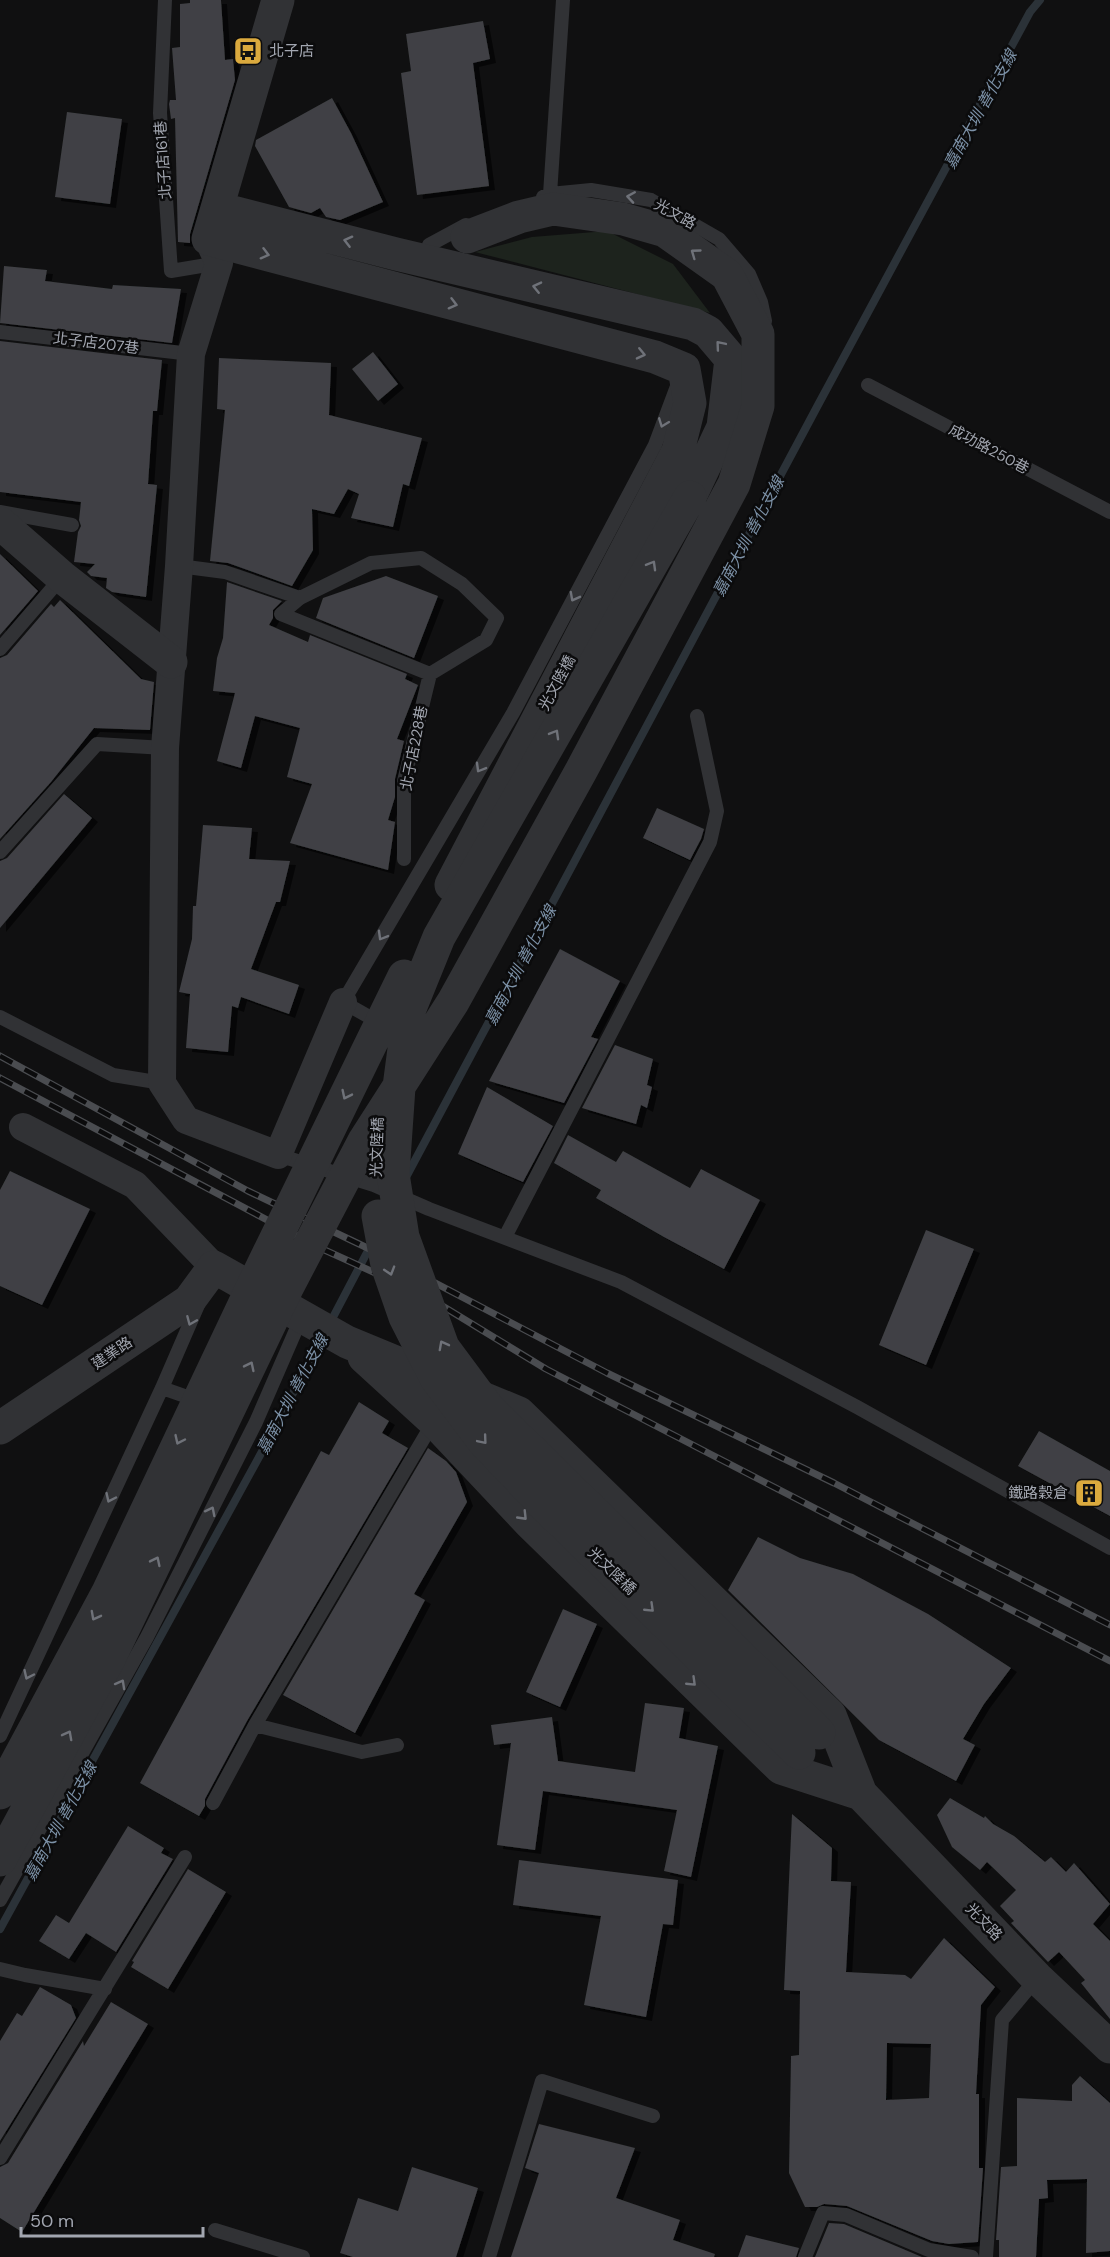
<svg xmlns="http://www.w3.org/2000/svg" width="1110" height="2257" font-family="'DM Sans','Noto Sans TC',sans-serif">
<defs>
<filter id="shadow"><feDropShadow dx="6" dy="4" stdDeviation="0" flood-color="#0009"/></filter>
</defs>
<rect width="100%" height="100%" fill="#101011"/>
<!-- green -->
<path fill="#1d231d" d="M607,231L673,264L710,313L475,252L532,237Z"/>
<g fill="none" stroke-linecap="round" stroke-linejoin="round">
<!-- stream -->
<path stroke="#2b3238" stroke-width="8" d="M405,1179L818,405L1030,12L1040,0
M330,1323L372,1243
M0,1929L270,1437L323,1336"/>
</g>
<!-- building -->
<path fill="#3f4044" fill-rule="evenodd" filter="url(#shadow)" d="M190,0H221L225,60L233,59L235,80L190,234V243L178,242L175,118L171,119L169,104L170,100H176L172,48L180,47V4L190,3Z
M483,21L490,59L473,63L489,186L417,195L401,73L411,71L406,34Z
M332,98L351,133L383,202L340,220L326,217L320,208L311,213L289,207L255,146L256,140Z
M67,112L122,119L110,204L55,197Z
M4,266L47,270L45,281L112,289L113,285L181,289L172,343L0,323Z
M0,341L162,360L157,411H153L148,484L157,485L146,597L112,592L106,588L107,578L91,576L87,572L95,564L74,562L78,532L81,526L79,520L81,502L0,492Z
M373,352L398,384L378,401L352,369Z
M219,358L331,363L329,415L422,438L409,486L403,484L393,527L351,518L359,494L348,489L334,514L312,509L313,550L292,586L228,563L210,561L225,410L217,409Z
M0,554L38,591L0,635Z
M386,576L438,596L414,658L316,618L323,598Z
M227,582L282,601L273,610V618L269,625L308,642L310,635L407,674L405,679L418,685L397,739L404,741L395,779V797L388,820L395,822L388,870L290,843L312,784L287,777L300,728L255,716L241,768L217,761L235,693L213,691L217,658L223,638Z
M60,600L141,679L154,682L150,730L94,728L51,782L0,839V658L7,655L51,604L54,607Z
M64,794L92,818L0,928V861L7,858Z
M657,808L704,829L701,839L690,860L643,838Z
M203,825L252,828L249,859L290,861L280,902H276L251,969L299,985L289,1014L241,997L238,1008L232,1006L228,1052L186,1048L190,994L179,992L192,939L193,906H196Z
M560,949L620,981L591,1037L598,1039L564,1103L489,1081Z
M615,1045L653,1059L647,1085L652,1087L647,1108L641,1105L636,1124L582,1108Z
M487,1087L553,1126L523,1182L458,1154Z
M568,1135L616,1162L623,1151L690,1188L701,1169L760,1200L724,1269L664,1237L596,1198L601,1190L554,1163Z
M10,1171L90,1209L42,1305L0,1286V1190Z
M926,1230L974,1249L926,1365L879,1345Z
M359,1402L389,1421L382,1433L408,1448L247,1721L205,1799V1806L199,1816L140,1783L321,1451L329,1455Z
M1039,1431L1110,1471V1516L1018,1466Z
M428,1448L446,1461L456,1472L467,1502L414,1594L425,1600L355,1733L283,1695Z
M758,1537L800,1558L853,1574L928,1614L1011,1668L984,1704L963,1739L975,1745L956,1781L879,1740L728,1590Z
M563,1609L597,1624L560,1707L526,1692Z
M645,1703L684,1708L679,1738L718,1746L691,1877L664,1871L677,1810L543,1791L535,1850L497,1845L511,1743L494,1745L491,1725L552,1717L558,1761L635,1772Z
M950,1798L984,1818L985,1816L993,1824L1014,1836L1045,1862L1051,1857L1066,1872L1074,1863L1110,1904L1093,1924L1110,1941V2019L1081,1983L1085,1980L1059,1952L1048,1962L1011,1923L1014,1921L1000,1906L1016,1890L987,1862L980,1870L952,1847L937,1815Z
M792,1814L832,1848L831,1881L851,1882L846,1972L905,1975L911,1979L944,1938L995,1987L981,2005L976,2094H979V2168H983L978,2242L949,2244L932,2241L847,2206L824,2204L817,2207H805L789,2173L791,2056L799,2055L800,1991L784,1990ZM887,2043L931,2044L929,2098L886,2100Z
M128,1826L164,1848L161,1853L173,1859L116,1952L86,1933L69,1959L39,1941L56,1915L69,1923Z
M519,1860L678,1880L673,1925L663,1924L646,2017L584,2005L601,1916L513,1905Z
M188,1869L226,1892L168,1989L131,1967L134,1962L132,1961Z
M40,1987L71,2005L76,2018L0,2141V2041L17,2013L22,2016Z
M111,2002L148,2024L22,2232L0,2218V2167L8,2163L83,2041L84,2046Z
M1080,2076L1110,2103V2251L1086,2253L1087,2179L1047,2180L1048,2198L1039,2199L1036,2257H999V2240H996L1001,2167L1017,2166V2098L1072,2101V2085Z
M539,2124L635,2148L616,2198L680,2220L673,2240L715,2254L714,2257H511L539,2173L525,2168Z
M412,2167L478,2188L456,2257H353L340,2253L358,2198L398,2211Z
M829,2223L844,2224L922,2257H815Z
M746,2235L799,2248L796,2257H738Z"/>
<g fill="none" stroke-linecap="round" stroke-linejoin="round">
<!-- service -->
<path stroke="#313235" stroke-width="14" d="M165,0L160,113L171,271L219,263
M550,194L563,0
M543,197L550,194L591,190L651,200L719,239L749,274L761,302L765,321
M429,245L466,225
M0,332L191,354
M868,385L1110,512
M0,512L72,525
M179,566L225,572L300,598L371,563L421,558L462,584L497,618L486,640L430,674L404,781V859
M300,598L281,614L430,674
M0,649L62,577
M0,852L97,744L165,748
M0,1017L113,1075L162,1083
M380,1023L343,1002L513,713L655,445L679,381
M278,1155L374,1185L429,1209L621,1282L857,1407L1110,1548
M505,1237L710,842L717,811L697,716
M162,1388L199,1401
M255,1725L362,1752L397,1745
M0,1736L162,1388L198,1305
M213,1803L255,1725L434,1421
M0,1900L147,1637L256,1422L302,1316
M0,1969L25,1975L105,1989
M0,2158L185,1857
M215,2230L303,2257
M489,2257L542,2081L653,2116
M805,2257L823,2213L846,2215L929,2250L972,2257
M986,2257L1002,2020L1037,1978"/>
<!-- minor -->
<path stroke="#313235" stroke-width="28" d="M208,239L219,263L191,354L179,566L165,748L162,1083L186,1120L278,1155L343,1002
M23,1127L135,1185L214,1267"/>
<!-- tertiary -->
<path stroke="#313235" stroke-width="33" d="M278,0L208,239L655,357L684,369L690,403L678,451L451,885
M217,208L396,254L693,324L708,332L731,359L723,427L690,497
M0,523L62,577L171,662
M364,1357L434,1421L530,1523L781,1768L861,1794
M0,1428L189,1301L214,1267L347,1342L519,1413L830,1715L861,1794
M849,1776L861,1794L1037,1978L1110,2047"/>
<!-- rail casing -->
<g stroke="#4a4c50" stroke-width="7">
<path id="rail" d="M0,1056L248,1191L378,1253L607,1373L834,1483L1110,1625
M0,1078L318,1247L426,1296L546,1369L1110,1661"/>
</g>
<!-- rail -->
<use href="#rail" stroke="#0b0b0c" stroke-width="4.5" stroke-dasharray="14" stroke-linecap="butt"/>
<!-- tertiary-bridge -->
<path stroke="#313235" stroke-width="33" d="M690,497L439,937L409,1011L399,1087L393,1174L403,1237L443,1347L489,1409L819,1733
M378,1216L387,1265L405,1317L436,1378L484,1442L548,1509L799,1753
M0,1793L108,1592L260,1271L404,976
M0,1860L109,1659L287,1288L364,1141L453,1002L581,771L734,484L758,406V334L727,275L665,231L623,219L553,209L519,217L467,237"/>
</g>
<!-- one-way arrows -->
<defs><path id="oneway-chevron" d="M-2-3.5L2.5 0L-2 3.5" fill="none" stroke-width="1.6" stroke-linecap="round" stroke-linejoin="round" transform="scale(1.5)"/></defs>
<g stroke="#6f7279">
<use href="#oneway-chevron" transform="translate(631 197) rotate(-171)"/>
<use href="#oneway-chevron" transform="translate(348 241) rotate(-166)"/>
<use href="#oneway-chevron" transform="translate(695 253) rotate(-144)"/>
<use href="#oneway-chevron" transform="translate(265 254) rotate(15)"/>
<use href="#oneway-chevron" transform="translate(537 287) rotate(-167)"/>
<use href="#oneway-chevron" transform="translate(453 304) rotate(15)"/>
<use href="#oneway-chevron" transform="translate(720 345) rotate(-130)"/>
<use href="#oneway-chevron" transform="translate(641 354) rotate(13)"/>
<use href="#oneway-chevron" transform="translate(663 423) rotate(111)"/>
<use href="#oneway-chevron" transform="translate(652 565) rotate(-60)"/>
<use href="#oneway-chevron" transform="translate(574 597) rotate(118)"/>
<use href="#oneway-chevron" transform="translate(555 734) rotate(-60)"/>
<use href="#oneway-chevron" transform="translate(480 768) rotate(120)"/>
<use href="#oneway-chevron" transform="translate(382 936) rotate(120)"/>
<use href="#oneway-chevron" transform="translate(346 1095) rotate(116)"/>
<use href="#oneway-chevron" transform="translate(390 1271) rotate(73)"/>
<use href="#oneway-chevron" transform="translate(191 1321) rotate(113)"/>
<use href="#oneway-chevron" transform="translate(443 1345) rotate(-118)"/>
<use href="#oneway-chevron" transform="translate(250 1366) rotate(-64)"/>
<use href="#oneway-chevron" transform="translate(179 1440) rotate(115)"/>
<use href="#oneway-chevron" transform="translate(483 1440) rotate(50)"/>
<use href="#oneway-chevron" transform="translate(110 1498) rotate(115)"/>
<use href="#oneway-chevron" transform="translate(211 1511) rotate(-63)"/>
<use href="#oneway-chevron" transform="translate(523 1516) rotate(46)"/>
<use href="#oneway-chevron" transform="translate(156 1561) rotate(-64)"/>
<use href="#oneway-chevron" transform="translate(650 1608) rotate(44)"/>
<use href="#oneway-chevron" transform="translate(95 1616) rotate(118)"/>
<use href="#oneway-chevron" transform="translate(28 1675) rotate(115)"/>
<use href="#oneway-chevron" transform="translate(692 1682) rotate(44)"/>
<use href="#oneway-chevron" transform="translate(121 1684) rotate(-61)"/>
<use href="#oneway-chevron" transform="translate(68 1735) rotate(-62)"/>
</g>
<!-- icons -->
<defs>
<g id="bus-square" transform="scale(1.5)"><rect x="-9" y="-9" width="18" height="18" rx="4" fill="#dbaa3e" stroke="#0b0b0c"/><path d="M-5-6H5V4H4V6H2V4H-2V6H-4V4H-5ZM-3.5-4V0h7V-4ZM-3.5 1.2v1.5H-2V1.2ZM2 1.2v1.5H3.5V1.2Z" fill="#111"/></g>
<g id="building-square" transform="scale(1.5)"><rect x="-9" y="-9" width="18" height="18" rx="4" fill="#dbaa3e" stroke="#0b0b0c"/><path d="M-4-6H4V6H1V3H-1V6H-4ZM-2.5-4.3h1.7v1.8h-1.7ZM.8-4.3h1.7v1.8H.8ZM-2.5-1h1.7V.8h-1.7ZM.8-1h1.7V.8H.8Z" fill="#111"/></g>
</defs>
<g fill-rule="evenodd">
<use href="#bus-square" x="248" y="51"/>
<use href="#building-square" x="1089" y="1493"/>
</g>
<g text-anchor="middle" stroke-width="5" stroke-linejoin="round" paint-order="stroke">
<!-- poi labels -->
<g font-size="15" fill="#a2a6b0" stroke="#0b0b0c" text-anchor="start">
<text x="269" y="56">北子店</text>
<text x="1068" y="1498" text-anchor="end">鐵路穀倉</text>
</g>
<!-- street labels -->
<g font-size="15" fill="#a2a6b0" stroke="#0b0b0c">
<text transform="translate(163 160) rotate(-94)" y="5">北子店161巷</text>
<text transform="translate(675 214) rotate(29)" y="5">光文路</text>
<text transform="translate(96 343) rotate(7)" y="5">北子店207巷</text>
<text transform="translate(989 449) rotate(28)" y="5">成功路250巷</text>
<text transform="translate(557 683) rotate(-62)" y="5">光文陸橋</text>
<text transform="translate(414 748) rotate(-79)" y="5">北子店228巷</text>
<text transform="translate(377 1147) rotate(-88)" y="5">光文陸橋</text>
<text transform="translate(112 1353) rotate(-34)" y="5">建業路</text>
<text transform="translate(612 1571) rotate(44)" y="5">光文陸橋</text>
<text transform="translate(984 1922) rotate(46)" y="5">光文路</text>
</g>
<!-- water labels -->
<g font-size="16" font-style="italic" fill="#7d92a8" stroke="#0b0b0c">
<text transform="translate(980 109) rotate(-61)" y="6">嘉南大圳 善化支線</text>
<text transform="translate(748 536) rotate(-62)" y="6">嘉南大圳 善化支線</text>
<text transform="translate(520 965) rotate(-62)" y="6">嘉南大圳 善化支線</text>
<text transform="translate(292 1394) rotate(-62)" y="6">嘉南大圳 善化支線</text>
<text transform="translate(60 1821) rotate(-61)" y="6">嘉南大圳 善化支線</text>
</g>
</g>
<!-- scale -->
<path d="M21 2227v9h182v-9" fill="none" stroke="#a2a6b0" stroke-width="3"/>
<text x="30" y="2227" font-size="18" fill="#a2a6b0" stroke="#0b0b0c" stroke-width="4.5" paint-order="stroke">50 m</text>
</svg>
